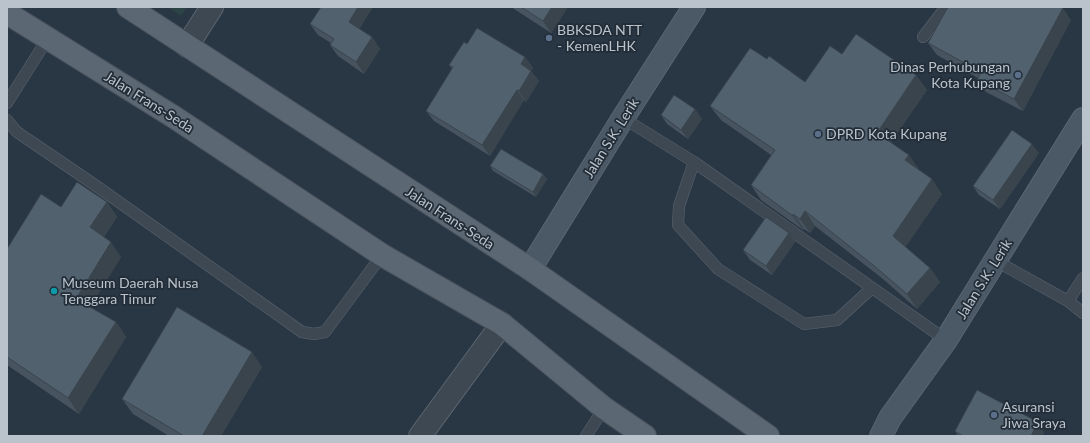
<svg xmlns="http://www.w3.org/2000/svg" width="1090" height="443" font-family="Lato,sans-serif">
<rect width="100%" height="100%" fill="#293643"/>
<!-- green -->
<path fill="#2b4344" d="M167,7H187L181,16Z"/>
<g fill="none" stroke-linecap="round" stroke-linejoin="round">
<!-- service casing -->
<g stroke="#5b6670" stroke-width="12">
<path id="service" d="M923,37L946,7
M7,103L48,38
M623,118L694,162L946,340
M7,120L17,132L95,185L302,332L314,334L325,332L382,255
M694,162L679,206L678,225L718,269L804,324L837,320L872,288
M996,261L1068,301L1083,313
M1068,301L1083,278
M586,436L604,408"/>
</g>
<!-- minor casing -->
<g stroke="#5b6670" stroke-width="24">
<path id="minor" d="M187,46L212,7"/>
</g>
<!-- tertiary casing -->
<g stroke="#5b6670" stroke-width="24">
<path id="tertiary" d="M420,436L502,324"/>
</g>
<!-- secondary casing -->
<g stroke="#5b6670" stroke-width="24">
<path id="secondary" d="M530,269L623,118L694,7
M881,436L890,418L946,340L1083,119"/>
</g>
<!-- primary casing -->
<g stroke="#47515c" stroke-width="24">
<path id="primary" d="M128,7L530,269L768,436
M7,13L174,117L382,255L502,324L604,408L645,436"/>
</g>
<!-- service -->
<use href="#service" stroke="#3d4853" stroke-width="11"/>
<!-- minor -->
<use href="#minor" stroke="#3d4853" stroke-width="22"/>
<!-- tertiary -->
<use href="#tertiary" stroke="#3d4853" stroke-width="22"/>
<!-- secondary -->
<use href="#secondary" stroke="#4b5865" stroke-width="22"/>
<!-- primary -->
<use href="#primary" stroke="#5b6772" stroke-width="22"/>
</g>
<!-- wall -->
<path fill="#47535f" d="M321,7H373L359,29L372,37L380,49L364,74L338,56L330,45L331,43L318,35L310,24Z
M511,7H568L551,33Z
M1071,20L1023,111L986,92L977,80L978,78L937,55L928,43Z
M467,44L525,57L533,68L531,71L539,81L526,102L524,100L490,156L434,121L426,111L452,69L449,65Z
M767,59L805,82L916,75L927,90L891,142L919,169L918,170L942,194L905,247L930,268L940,282L917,309L883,279L815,226L810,233L804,229L803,230L761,200L751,185L771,155L721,120L710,106Z
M695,109L702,119L688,139L667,124L661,115Z
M1039,153L1000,209L979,195L973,186Z
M490,166L543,174L547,179L536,197L493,171Z
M107,202L117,217L104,237L121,257L90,307L116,322L126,337L79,414L7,365V249L61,207Z
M789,233L795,242L772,275L750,260L743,250Z
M262,367L221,436H169L133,414L122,399Z
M955,431L1044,432L1042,436H958Z"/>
<!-- shaded-wall -->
<path fill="#39444d" d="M358,7H373L356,33L349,22Z
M552,7H568L551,33L543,21Z
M1063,8L1071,20L1023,111L1014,99Z
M372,37L380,49L364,74L356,62Z
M525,57L533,68L528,75L521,64Z
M531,71L539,81L526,102L519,91Z
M916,75L927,90L887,147L877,133Z
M517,90L524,100L490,156L482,145Z
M695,109L702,119L688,139L681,130Z
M1032,144L1039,153L1000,209L993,200Z
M909,155L919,169L915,175L905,160Z
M543,174L547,179L536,197L533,192Z
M932,179L942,194L903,251L893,236Z
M107,202L117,217L100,242L90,227Z
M805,211L815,226L810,233L800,219Z
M793,214L804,229L803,230L793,216Z
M789,233L795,242L772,275L766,266Z
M111,242L121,257L86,314L76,299Z
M930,268L940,282L917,309L907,294Z
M116,322L126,337L79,414L68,398Z
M252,352L262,367L221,436H202Z
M1038,422L1044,432L1042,436H1031Z"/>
<!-- building -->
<path fill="#52616e" stroke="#39444d" d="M321,7H358L349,22L372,37L356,62L330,45L334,39L310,24Z
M521,7H552L543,21Z
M948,7H1061L1063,8L1014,99L977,80L981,72L928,43Z
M477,28L525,57L521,64L531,71L519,91L517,90L482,145L426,111L453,67L449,65L464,42L467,44Z
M856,34L916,75L877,133L909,155L905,160L932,179L893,236L930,268L907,294L873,265L805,211L800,219L793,214V216L751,185L775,150L710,106L750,48L767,59L769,56L805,82L830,46L842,54Z
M674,95L695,109L681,130L661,115Z
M1012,130L1032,144L993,200L973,186Z
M501,149L543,174L533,192L490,166Z
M77,182L107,202L90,227L111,242L76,299L116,322L68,398L7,357V249L41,194L61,207Z
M766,217L789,233L766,266L743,250Z
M177,307L252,352L202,436H184L122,399Z
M977,390L1038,422L1031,436H963L955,431Z"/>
<!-- markers -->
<g fill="#5c6f8a" stroke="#222d38" stroke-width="1.5">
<circle cx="549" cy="38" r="4"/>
<circle cx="1018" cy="75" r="4"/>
<circle cx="818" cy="134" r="4"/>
<circle cx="994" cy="415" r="4"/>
</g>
<circle fill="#0f9aa8" stroke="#222d38" stroke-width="1.5" cx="54" cy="291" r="4"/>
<g text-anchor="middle" stroke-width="3.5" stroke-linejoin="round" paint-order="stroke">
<!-- poi labels -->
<g font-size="14" fill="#bac3cc" stroke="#222d38" text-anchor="start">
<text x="557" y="35">BBKSDA NTT<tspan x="557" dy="16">- KemenLHK</tspan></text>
<text x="1010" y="72" text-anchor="end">Dinas Perhubungan<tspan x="1010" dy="16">Kota Kupang</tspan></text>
<text x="826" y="139">DPRD Kota Kupang</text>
<text x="62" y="288">Museum Daerah Nusa<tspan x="62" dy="16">Tenggara Timur</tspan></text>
<text x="1002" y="412">Asuransi<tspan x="1002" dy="16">Jiwa Sraya</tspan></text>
</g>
<!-- street labels -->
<g font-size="14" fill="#bac3cc" stroke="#222d38">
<text transform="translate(149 102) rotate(32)" y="5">Jalan Frans-Seda</text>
<text transform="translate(611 138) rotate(-58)" y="5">Jalan S.K. Lerik</text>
<text transform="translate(450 218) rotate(33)" y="5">Jalan Frans-Seda</text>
<text transform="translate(984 279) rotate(-58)" y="5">Jalan S.K. Lerik</text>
</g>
</g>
<!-- border -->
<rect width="1090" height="443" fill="none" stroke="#bac3cc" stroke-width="16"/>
</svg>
